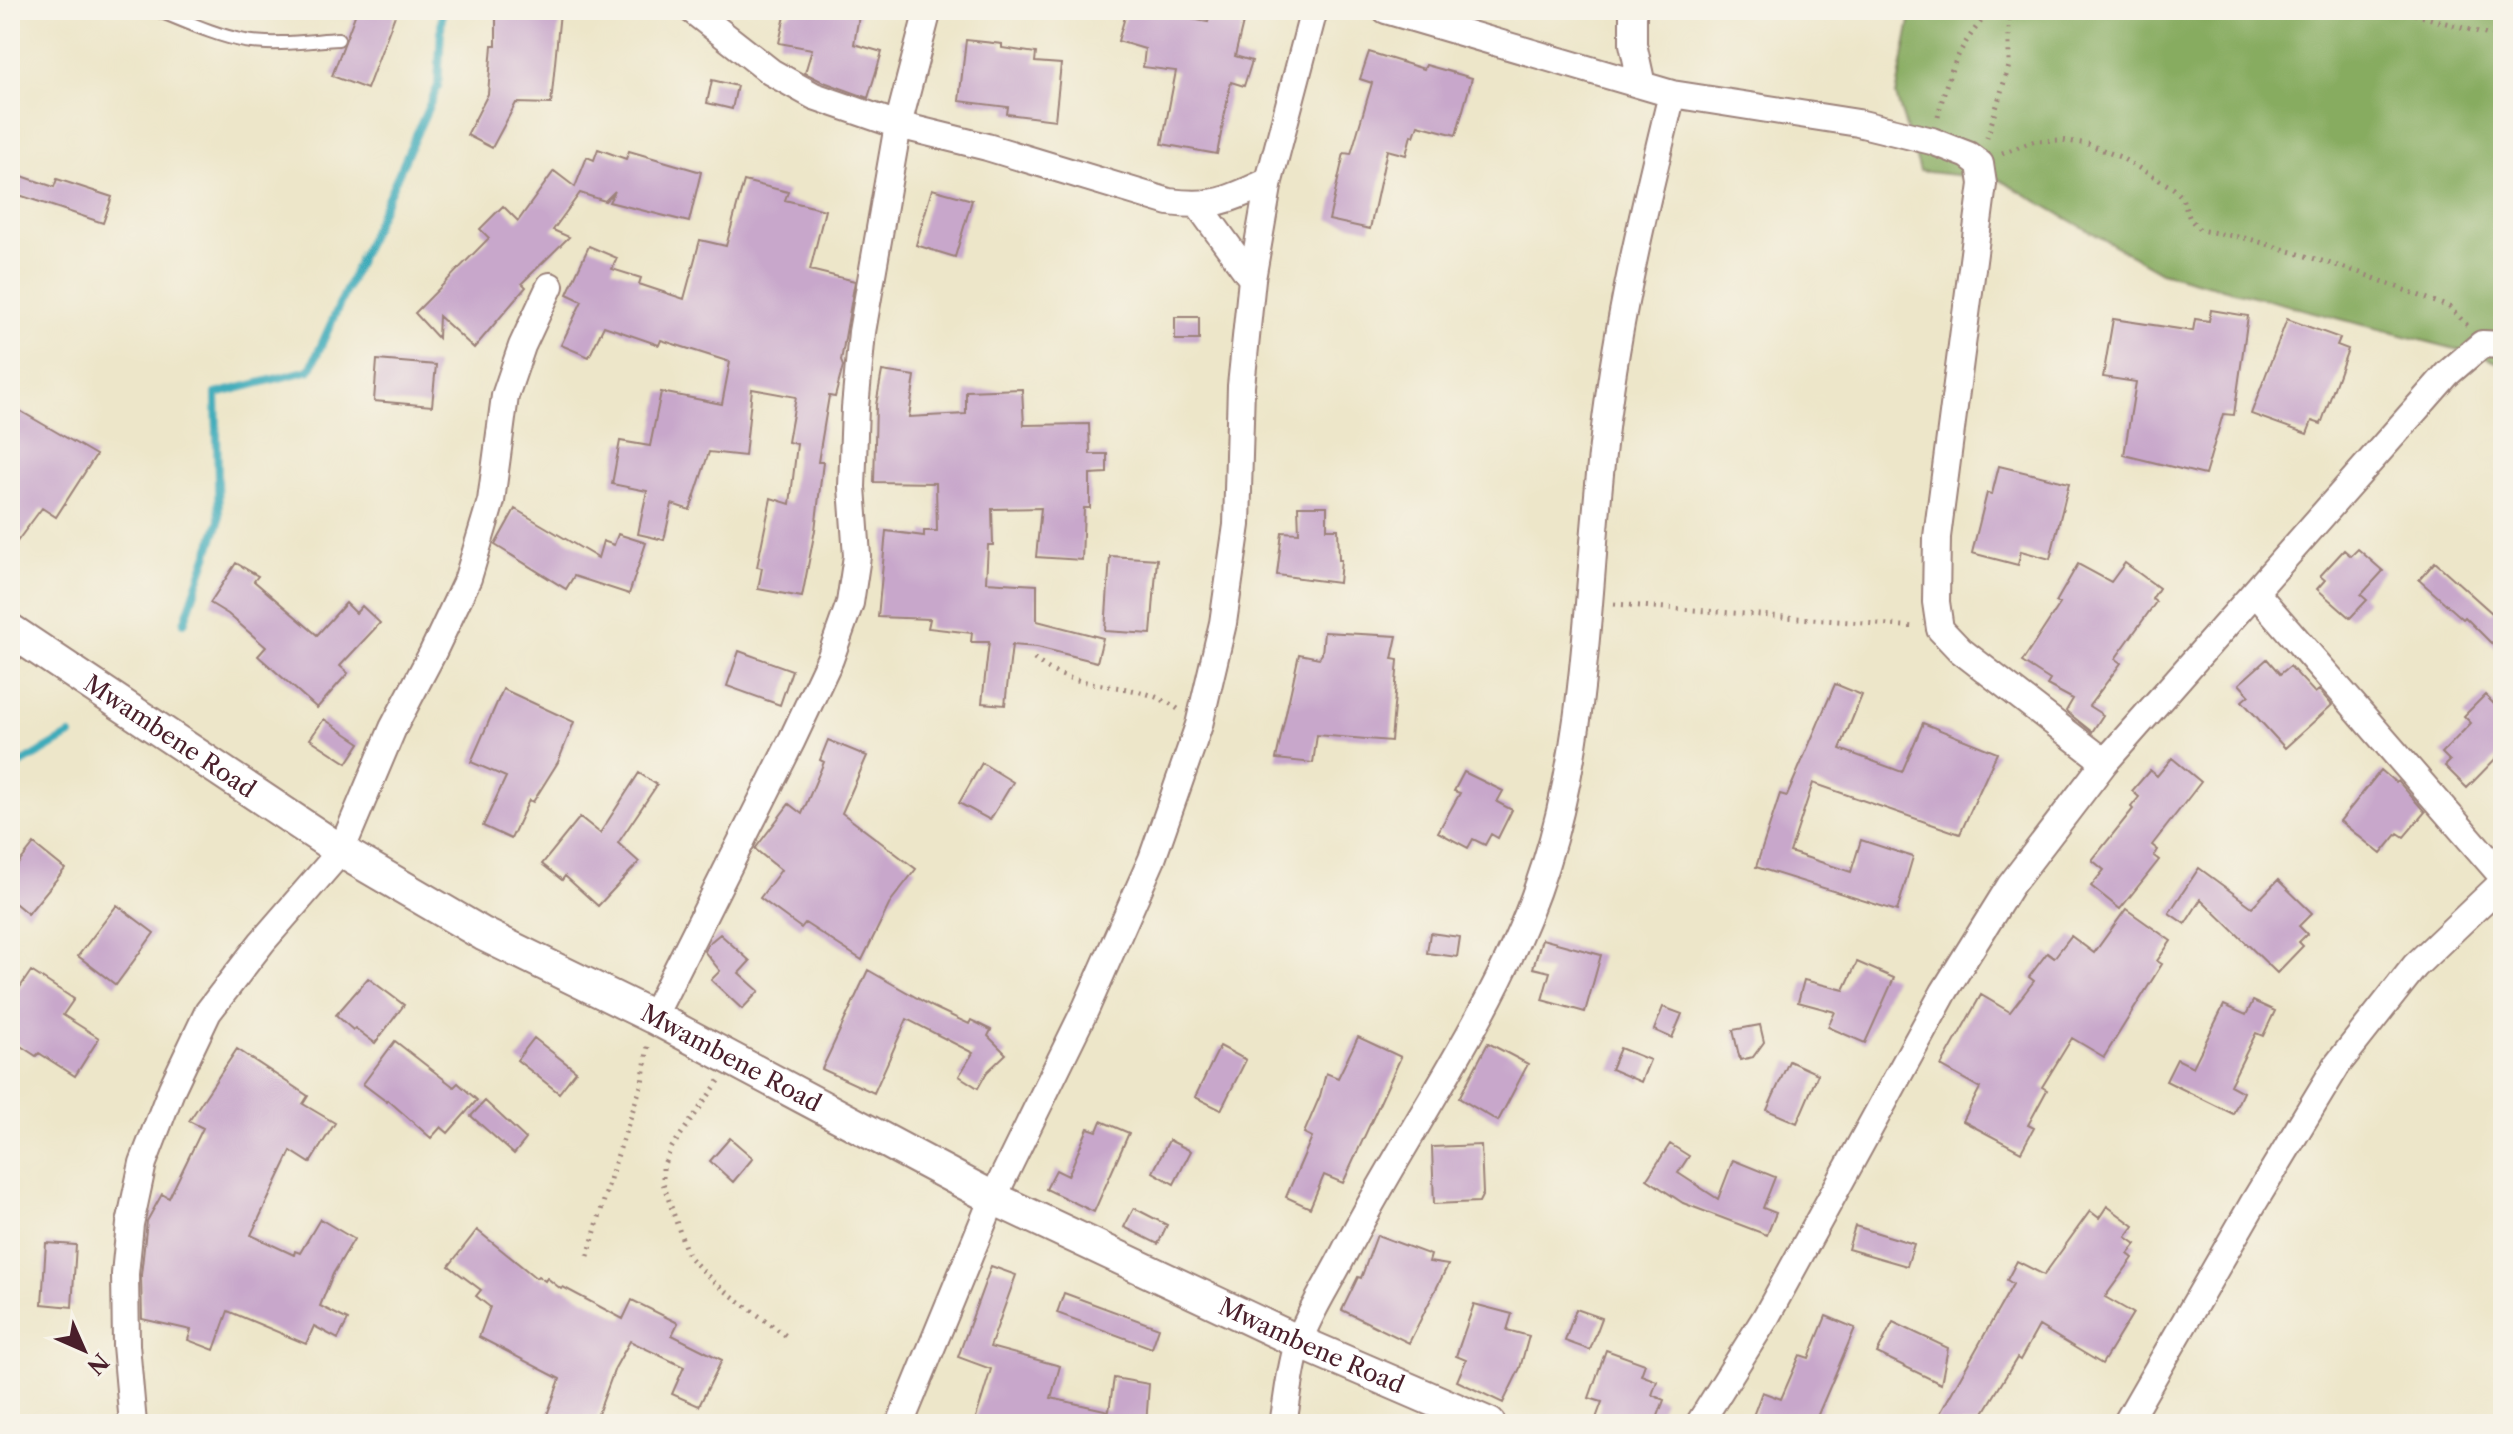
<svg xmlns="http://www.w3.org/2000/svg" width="2513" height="1434" font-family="'Libre Caslon Text',serif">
<rect width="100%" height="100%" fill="#f7f3e8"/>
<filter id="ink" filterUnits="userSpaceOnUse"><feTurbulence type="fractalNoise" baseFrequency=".0125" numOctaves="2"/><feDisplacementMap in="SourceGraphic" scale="16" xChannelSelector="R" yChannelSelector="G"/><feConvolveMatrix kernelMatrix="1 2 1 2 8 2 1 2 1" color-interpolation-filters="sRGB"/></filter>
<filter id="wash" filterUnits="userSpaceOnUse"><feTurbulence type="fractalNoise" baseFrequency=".006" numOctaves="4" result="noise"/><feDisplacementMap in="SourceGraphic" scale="32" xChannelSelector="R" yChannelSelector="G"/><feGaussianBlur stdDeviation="1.8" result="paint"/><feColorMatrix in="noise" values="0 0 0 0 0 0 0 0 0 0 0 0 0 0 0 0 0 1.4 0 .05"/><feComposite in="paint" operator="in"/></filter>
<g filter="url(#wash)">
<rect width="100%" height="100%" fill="#ede6c9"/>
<!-- forest -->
<path fill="#87ac61" stroke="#686646" stroke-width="2" d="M1912,10H2503V365L2482,356L2161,272L2000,180L1920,171L1896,96Z"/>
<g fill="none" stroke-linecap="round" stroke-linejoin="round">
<!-- stream -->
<path stroke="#3cabba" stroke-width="8" d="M184,623L219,522L216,394L310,370L438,86L442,10
M10,770L70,735"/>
</g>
<g id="blocks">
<!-- building -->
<path fill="#c8a7cb" d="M357,10H397L367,89L332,76Z
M796,10H860L854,44L882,52L868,98L821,81L805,73L812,49L779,43L785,16Z
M1127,10H1161L1160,13L1208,22L1211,10H1246L1235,56L1252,61L1244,86L1231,82L1217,154L1162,144L1176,71L1143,67L1145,49L1118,41Z
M560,12L551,104L516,103L492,148L467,135L488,94L492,45H496V13Z
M966,40L1002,44V48L1036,53L1035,62L1061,64L1055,120L1007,114L1008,107L959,101Z
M1369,52L1424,69L1426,65L1472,78L1456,135L1418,125L1414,136L1411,135L1406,155L1387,150L1370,229L1329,220L1344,153L1351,154L1372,83L1360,79Z
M712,80L737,86L732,109L707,103Z
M598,149L626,159L629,151L701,172L689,222L609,202L615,191L605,201L580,193L553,230L569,237L522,283L526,287L474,348L439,316L438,338L415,313L489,238L480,229L503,206L518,221L554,171L575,187L587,157L594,160Z
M10,172L54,187L57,179L112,197L103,223L10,192Z
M744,181L788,192L785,200L825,210L810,270L855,281L841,361L843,366L835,397L829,396L818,462H823L815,530L802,597L758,589L762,568L757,567L771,498L790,504L797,444L788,442L796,397L752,389L745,456L709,452L690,510L672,504L664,540L638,534L647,491L612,484L620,441L650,446L661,392L722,404L730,362L661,340L659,345L604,326L589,357L561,345L582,301L567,294L589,246L617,258L612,269L641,278L639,284L684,299L700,240L726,246Z
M932,189L972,200L955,257L916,245Z
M2211,310L2248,316L2234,415L2223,414L2205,475L2124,455L2136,382L2103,377L2113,319L2193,331L2195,319L2209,321Z
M1175,317H1199V340H1175Z
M2287,319L2340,338L2337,345L2348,349L2321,424L2312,421L2307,434L2251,414Z
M377,360L436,365L432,406L374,401Z
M882,371L915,376L909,417L966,414V391L1022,389L1024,425L1089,424L1090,454H1107V473L1090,474V508H1084L1082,560L1036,557L1041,508L992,509L993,545H988L986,582L1037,585V621L1103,638L1097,662L1037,647L1012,645L1005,705L982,703L989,642H971L972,633L928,628L930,619L878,617L886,531L924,536V531H937L936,483L874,482L876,405Z
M10,405L96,455L56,517L42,508L10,551Z
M1999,466L2069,483L2050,559L2021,551L2018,565L1972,553L1987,493L1992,494Z
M1298,506H1327V529H1338L1339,560H1341L1339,583L1277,575L1282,532L1299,533Z
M515,509L598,558L603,541L614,545L618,534L646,543L629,594L574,576L566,589L495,545Z
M2358,549L2383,571L2361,595L2367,600L2350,618L2317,589L2325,580L2320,576L2344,550L2351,556Z
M1110,556L1157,559L1151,634L1105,631Z
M2435,562L2492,613L2503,601V655L2465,617L2463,619L2419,580Z
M236,563L258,576L254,581L317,635L346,603L356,613L362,606L380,623L340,666L348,673L317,708L258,656L266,647L228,614L210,603Z
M2125,563L2159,588L2152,599L2156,602L2115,659L2121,663L2089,706L2103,715L2092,732L2066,711L2073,699L2047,685L2050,680L2022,662L2060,604L2056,602L2078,564L2111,582Z
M1324,632L1397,636L1392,659L1398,660L1391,741L1317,735L1313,763L1276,759L1299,654L1319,658L1322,654Z
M739,651L792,670L780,705L727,686Z
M2267,659L2280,674L2290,666L2315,693L2319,690L2332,705L2285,748L2242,701L2249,695L2239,684Z
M1835,684L1862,695L1840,749L1902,772L1923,723L1997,753L1960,834L1813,783L1790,852L1851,872L1861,840L1913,857L1897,911L1756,867L1780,794L1787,796Z
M503,689L574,722L558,762L533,802L529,800L511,839L483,826L506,777L471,762Z
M2485,695L2503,713V751L2467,788L2445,766L2450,761L2442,753L2471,723L2464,716Z
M324,719L360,743L347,763L310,739Z
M828,740L867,756L842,813L916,869L891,901L862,960L805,923L801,928L760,898L781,870L755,849L789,804L802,814L824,762L820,760Z
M2172,758L2201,782L2152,845L2158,850L2154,856L2159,860L2120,909L2091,886L2104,870L2092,860L2133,809L2131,807L2139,797L2132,791L2150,770L2157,776Z
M982,763L1013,782L990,820L959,803Z
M2381,770L2396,783L2398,781L2425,812L2404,837L2398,833L2381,854L2340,821Z
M1464,772L1503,791L1497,802L1512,810L1498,838L1491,834L1485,845L1473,839L1468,848L1438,832L1460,793L1454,791Z
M639,773L657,785L618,843L639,862L598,906L565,876L562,880L542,864L580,817L600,833Z
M34,844L65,869L28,914L10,899V874Z
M2199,868L2252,907L2278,880L2312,913L2299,926L2307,934L2299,942L2303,946L2277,973L2201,899L2185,924L2169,913Z
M117,905L154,933L116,985L78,956Z
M2126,909L2171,941L2157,961L2162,964L2104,1057L2072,1038L2042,1087L2047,1090L2028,1125L2034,1128L2021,1152L1963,1121L1980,1088L1941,1066L1981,995L2010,1012L2034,981L2029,977L2047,953L2054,958L2071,936L2094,953Z
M1430,933L1460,937L1457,957L1427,953Z
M720,934L750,961L739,973L759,991L742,1009L711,980L720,971L704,951L708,944Z
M1542,939L1601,955L1585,1012L1542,1000L1550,972L1533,968Z
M1857,962L1894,978L1865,1043L1828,1027L1835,1012L1798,1002L1804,980L1844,990Z
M868,970L933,1007L969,1024L971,1020L991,1030L988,1036L1006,1054L987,1072L978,1088L959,1076L973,1053L907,1019L874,1093L822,1069Z
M31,971L74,999L63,1015L99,1038L75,1076L39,1053L36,1056L10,1039V1002Z
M368,978L404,1005L375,1043L355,1028L353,1030L336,1015Z
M2253,1001L2275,1011L2263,1036L2256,1033L2230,1085L2243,1092L2233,1114L2166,1081L2177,1059L2193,1067L2224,1005L2246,1015Z
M1663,1007L1682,1014L1672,1038L1654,1030Z
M1760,1025L1764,1042L1753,1057L1740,1060L1733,1030Z
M1358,1037L1401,1057L1343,1183L1324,1175L1310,1208L1286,1197L1312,1137L1304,1133L1320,1096L1326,1073L1338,1078Z
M534,1038L576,1071L559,1093L517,1060Z
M395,1041L454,1087L458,1083L477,1100L448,1133L441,1127L431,1138L388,1100L387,1102L363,1084Z
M1488,1043L1528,1064L1498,1121L1459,1098Z
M1220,1046L1246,1060L1221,1110L1195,1097Z
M1620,1048L1650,1060L1641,1082L1611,1069Z
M237,1049L308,1096L303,1104L335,1123L310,1163L291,1151L251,1235L294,1255L295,1251L300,1253L320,1219L354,1239L333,1274L320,1306L348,1320L338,1339L314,1326L306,1344L228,1311L214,1350L188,1340L191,1330L142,1319L141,1275L147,1221L162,1194L169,1198L203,1128L189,1121Z
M1789,1061L1818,1074L1797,1123L1767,1110Z
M485,1101L526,1139L514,1154L471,1116Z
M1101,1121L1129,1133L1094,1212L1046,1189L1056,1170L1068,1176L1088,1128L1097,1131Z
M730,1138L753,1158L733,1182L710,1161Z
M1169,1140L1191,1151L1174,1184L1153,1172Z
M1670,1144L1689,1156L1678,1173L1718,1199L1733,1160L1775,1177L1763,1208L1776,1213L1767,1235L1683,1203L1647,1179Z
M1481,1145L1483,1194L1479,1202L1434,1204L1432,1147Z
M2107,1206L2134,1226L2126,1237L2136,1244L2128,1254L2133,1258L2105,1297L2133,1313L2102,1364L2039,1326L2020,1360L2017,1358L1977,1424H1934L2013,1284L2007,1280L2017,1261L2044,1275L2090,1211L2099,1218Z
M1134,1208L1167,1225L1158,1244L1124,1227Z
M1855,1226L1914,1244L1907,1266L1848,1249Z
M477,1230L536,1278L538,1276L545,1281L547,1278L561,1289L563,1287L623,1319L632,1300L678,1323L672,1335L722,1360L699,1406L672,1394L684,1367L630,1341L615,1368L595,1422L582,1417L580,1424H563L546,1418L560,1379L479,1337L490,1307L476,1296L481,1290L449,1266Z
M1377,1235L1431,1255L1429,1262L1448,1265L1409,1343L1342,1310L1358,1277L1361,1278Z
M46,1243L76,1245L72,1307L42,1304Z
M991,1266L1016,1275L990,1347L1060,1366L1051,1398L1109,1411L1114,1378L1149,1384L1146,1424H974L991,1369L958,1357Z
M1064,1293L1159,1328L1152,1348L1057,1313Z
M1474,1304L1512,1314L1507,1330L1529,1336L1520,1368L1503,1403L1457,1381L1466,1360L1456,1356Z
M1576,1309L1602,1318L1590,1350L1565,1341Z
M1826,1316L1855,1328L1814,1424H1775L1753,1416L1762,1392L1781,1399L1800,1355L1809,1358Z
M1893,1322L1948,1348L1941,1384L1877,1353Z
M1606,1350L1645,1364L1641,1375L1657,1381L1652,1395L1664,1400L1655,1424H1594L1602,1402L1589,1398Z"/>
</g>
</g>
<g filter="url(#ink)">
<use href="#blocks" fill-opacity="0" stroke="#9c827a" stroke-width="2"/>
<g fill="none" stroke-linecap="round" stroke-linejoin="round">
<!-- service casing -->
<g stroke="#9c827a" stroke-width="16">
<path id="service" d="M157,10C185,21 214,35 245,41C275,46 308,41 338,39"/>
</g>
<!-- minor casing -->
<g stroke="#9c827a" stroke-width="30">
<path id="minor" d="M692,10L771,72L814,96L898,125L987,147L1169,202C1215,208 1228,200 1269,181
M1386,10L1672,94L1858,123L1932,141L1968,155L1980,164L1983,184L1937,537L1936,602L1940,629L1960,650L2105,762
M1633,10V44L1642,85
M1199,206L1252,279
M2255,592L2503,877
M653,1017L791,742L830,659L850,603L857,556L852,487L855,408L862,332L898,125L928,10
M133,1424L126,1345L125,1274L130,1224L143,1163L172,1088L208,1012L262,942L341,851L393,728L432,654L468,578L491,501L505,396L522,346L550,286
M900,1424L993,1198L1086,1008L1152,859L1199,725L1223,623L1237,525L1241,386L1252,279L1269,181L1314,10
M1283,1424C1288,1397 1290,1367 1299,1341C1309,1313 1327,1286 1341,1259C1407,1128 1501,1007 1545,866C1593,716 1586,559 1608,405C1622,300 1647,197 1672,94
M1699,1424L1766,1317L1944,992L2010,886L2105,762L2447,374L2482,344L2503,345
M2126,1424L2254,1202L2337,1065L2415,966L2503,882"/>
</g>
<!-- tertiary casing -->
<g stroke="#9c827a" stroke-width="36">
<g id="tertiary">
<path id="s1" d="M10,630L341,851L483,934L653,1017L993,1198L1299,1342L1489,1424"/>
</g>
</g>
<!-- path -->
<path stroke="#9c827a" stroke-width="5" stroke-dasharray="2 6" stroke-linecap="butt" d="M2399,10L2503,39
M1938,117C1948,71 1959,45 1991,10
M1987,138L2009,66V10
M2002,153L2035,141L2060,140L2088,144L2120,157L2173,188L2181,196L2190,219L2200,230L2250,239L2358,272L2449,307L2469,327
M1614,604L1916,627
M1034,659C1042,665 1051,671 1061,675C1100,690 1144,683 1179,710
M719,1081L672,1147L663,1166V1183L688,1256L716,1284L789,1338
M588,1256L612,1172L642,1083L648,1046"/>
<!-- service -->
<use href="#service" stroke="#fff" stroke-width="12"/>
<!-- minor -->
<use href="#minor" stroke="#fff" stroke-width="26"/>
<!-- tertiary -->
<use href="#tertiary" stroke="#fff" stroke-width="32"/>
</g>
</g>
<g text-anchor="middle" stroke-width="7" stroke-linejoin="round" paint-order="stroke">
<!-- street labels -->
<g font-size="24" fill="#4a1f2b" stroke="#f7f3e8">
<text dy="8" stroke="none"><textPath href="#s1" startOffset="192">Mwambene Road</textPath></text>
<text dy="8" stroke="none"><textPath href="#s1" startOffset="840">Mwambene Road</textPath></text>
<text dy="8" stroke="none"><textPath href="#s1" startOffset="1488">Mwambene Road</textPath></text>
</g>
</g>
<!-- margin -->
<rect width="2513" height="1434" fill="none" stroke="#f7f3e8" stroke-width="40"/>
<!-- north arrow -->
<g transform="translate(84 1350) rotate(135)" stroke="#f7f3e8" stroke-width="6" paint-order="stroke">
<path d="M0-6L14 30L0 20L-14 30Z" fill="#4a1f2b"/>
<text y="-12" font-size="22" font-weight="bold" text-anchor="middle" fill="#4a1f2b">N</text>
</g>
</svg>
